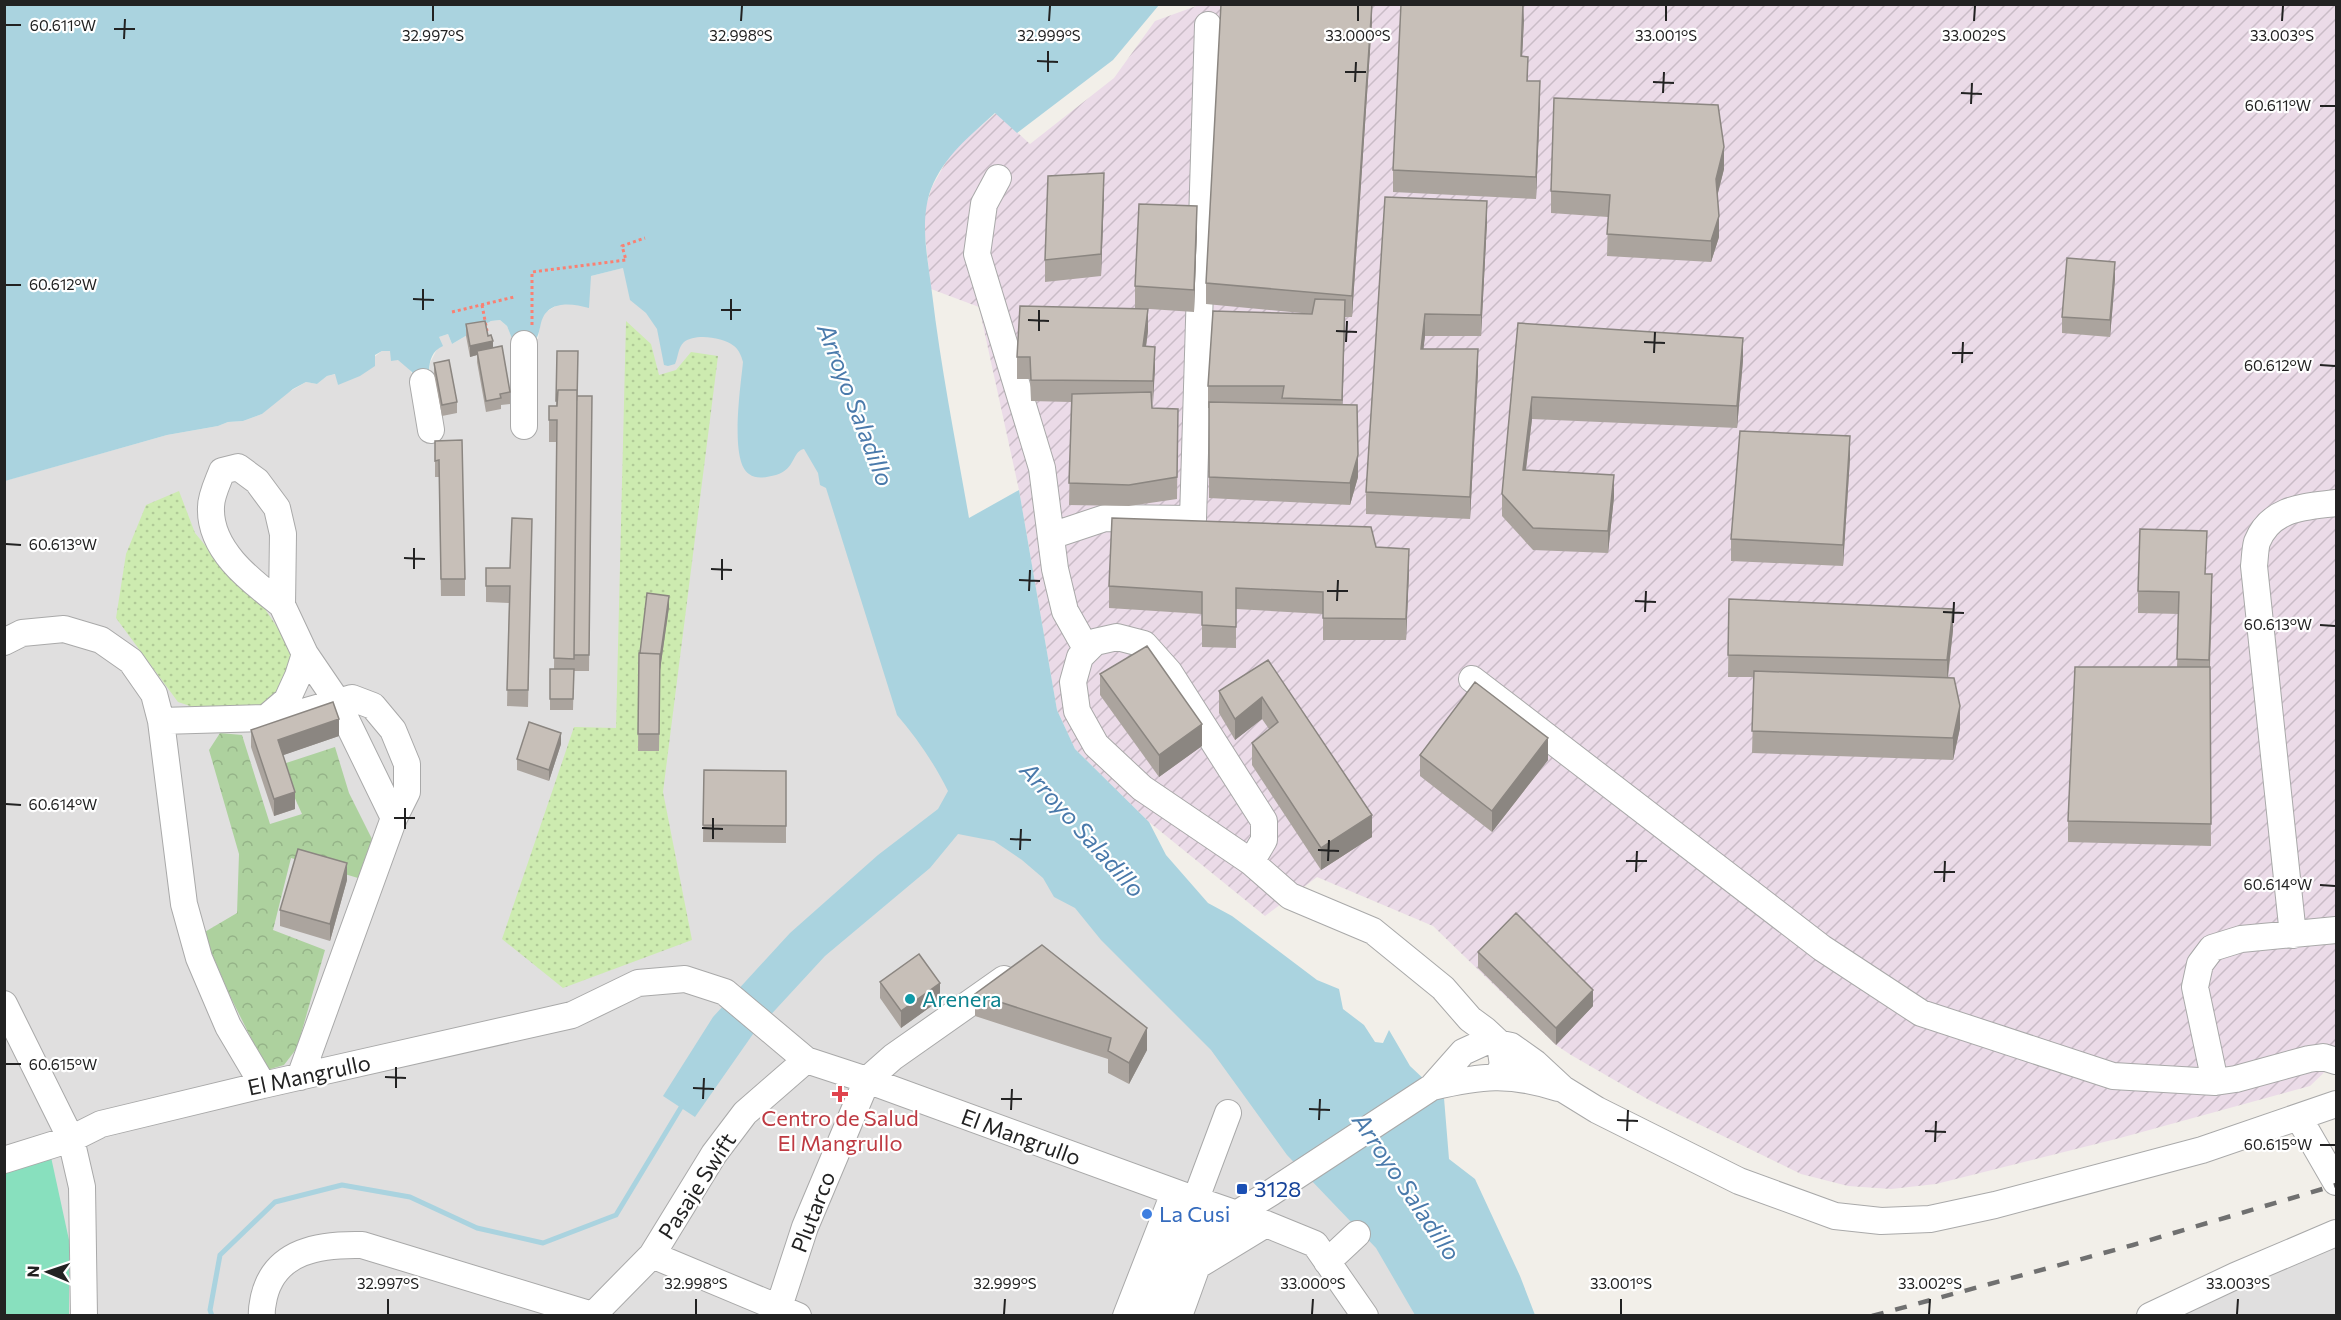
<svg xmlns="http://www.w3.org/2000/svg" width="2341" height="1320" font-family="Commissioner,sans-serif">
<defs>
<pattern id="industrial-furrows" width="10" height="10" patternUnits="userSpaceOnUse" patternTransform="scale(1.5)"><rect width="10" height="10" fill="#ebdbe8"/><path d="M-1 1l2-2M0 10L10 0M9 11l2-2" fill="none" stroke="#c9bcc7"/></pattern>
<pattern id="grass-dots" width="8" height="8" patternUnits="userSpaceOnUse" patternTransform="scale(1.5)"><rect width="8" height="8" fill="#cdebb0"/><path d="M2 2h.1M6 6h.1" fill="none" stroke="#b0c997" stroke-width="1.8" stroke-linecap="round"/></pattern>
<pattern id="forest-crowns" width="20" height="18" patternUnits="userSpaceOnUse" patternTransform="scale(1.5)"><rect width="20" height="18" fill="#add19e"/><path d="M2 6a3 3 0 1 1 6 0M12 15a3 3 0 1 1 6 0" fill="none" stroke="#95b388"/></pattern>
</defs>
<rect width="100%" height="100%" fill="#f2efe9"/>
<!-- residential -->
<path fill="#e0dfdf" d="M788,226L902,528L1494,1315H5L4,481L167,435L218,426L228,422L243,421L262,414L277,399L306,382L317,384L327,376L336,374L338,385L382,351H390L408,366L417,384L430,380V363L437,349L439,337L448,334L452,344L491,321L500,320L507,326L514,344L538,339L541,319L546,312L559,304H573L591,276Z
M2336,1233V1315L2150,1316Z"/>
<!-- industrial -->
<path fill="url(#industrial-furrows)" d="M1199,5H2336V1061L2310,1086L2120,1138L1936,1184L1891,1189L1848,1186L1801,1174L1649,1100L1571,1055L1556,1045L1433,926L1317,877L1265,916L1149,822L1075,749L1057,710L1019,490L979,307L931,289L925,235V209L932,187L952,151L996,113L1030,144L1114,78L1155,21Z"/>
<!-- grass -->
<path fill="url(#grass-dots)" d="M626,321L651,344L659,375L676,370L691,352L718,356L663,792L692,940L563,988L502,939L574,727L616,728Z
M179,491L195,533L228,573L259,600L283,636L292,657L284,686L267,704L240,711L202,710L178,702L116,618L126,554L146,505Z"/>
<!-- forest -->
<path fill="url(#forest-crowns)" d="M220,733L242,735L270,824L302,814L280,765L335,747L349,793L372,839L358,878L291,858L273,930L325,950L297,1048L284,1065L267,1070L230,996L203,933L237,913L239,854L209,750Z"/>
<!-- pitch -->
<path fill="#88e0be" d="M51,1157L69,1240V1315H5L4,1174Z"/>
<!-- water -->
<path fill="#aad3df" d="M5,5H1159L1113,60L1017,133L995,113C970,136 944,156 931,189C919,222 928,259 932,293C941,369 956,443 969,518L1019,490L1057,710L1075,749L1149,822L1166,855L1208,903L1232,916L1317,980L1339,989L1343,1009L1364,1025L1375,1042L1383,1043L1389,1030L1410,1066L1444,1098L1449,1159L1475,1179L1520,1276L1535,1315H1415L1376,1248L1287,1155L1211,1050L1101,940L1075,908L1054,897L1043,878L1022,860L994,841L958,834L930,868L825,956L753,1034L695,1117L663,1096L713,1017L790,933L878,855L938,809L948,791C934,763 917,738 897,715L826,488L820,485L818,473L804,449C792,451 796,469 776,475C767,477 757,480 749,474C729,461 741,384 743,362C741,355 739,350 734,346C723,337 695,333 684,342C678,347 678,358 675,364L668,366L664,365L657,329L646,313L630,300L623,268L591,276L589,308C571,303 547,300 541,323C539,331 539,337 532,344H514L507,326L500,320L491,321L452,344L448,334L439,337L443,346C429,352 428,367 430,380L417,384L412,372L398,360L391,361L390,351H382L375,355V366L360,376L338,385L335,374L327,376L317,384L306,382L293,389L262,414L243,421L228,422L218,426L167,435L5,481Z"/>
<g fill="none" stroke-linecap="round" stroke-linejoin="round">
<!-- stream -->
<path stroke="#aad3df" stroke-width="5" d="M212,1316L210,1310L220,1255L275,1202L342,1185L410,1197L477,1228L543,1243L616,1215L683,1104"/>
<!-- minor casing -->
<g stroke="#a9a9a9" stroke-width="28">
<path id="minor" d="M998,178L984,204L977,254L1042,468L1055,569L1065,611L1087,650
M524,344V426
M423,382L431,430
M1051,536L1105,518L1193,519L1208,25
M282,605C251,581 209,550 211,507C211,495 218,482 222,471L238,467L257,481L277,508L283,534L282,605L305,654L337,701L394,818
M4,642L22,633L64,629L101,640L131,661L154,694L161,721L184,904L199,958L228,1026L263,1085
M1472,679L1822,948L1921,1013L2113,1076L2215,1082L2236,1079L2309,1059L2323,1057L2336,1061
M266,718L287,700L298,676L305,654
M161,721L266,718L303,712L352,698L373,706L393,730L407,764V792L394,818L300,1077
M1251,862L1264,840V821L1169,672L1144,644L1117,637L1095,642L1080,657L1073,682L1077,711L1096,745L1142,788L1251,862L1290,896L1373,931L1443,988L1470,1019L1485,1030L1500,1044L1503,1066L1497,1076
M2293,935L2254,566C2255,558 2255,549 2257,542C2271,507 2305,507 2336,503
M4,1004L71,1139L82,1187L84,1316
M2215,1082L2195,987L2200,964L2212,948L2241,939L2336,930
M1432,1087C1481,1076 1509,1072 1558,1088
M2299,1118L2336,1182
M4,1160L71,1139L101,1124L263,1085L572,1015L638,983L685,979L725,992L806,1060L867,1080L1196,1200L1266,1224L1315,1244L1365,1316
M1177,1251L1272,1192L1432,1087L1463,1052L1487,1041L1511,1046L1535,1063L1563,1089L1597,1110L1739,1181L1835,1216L1881,1221L1930,1219L1995,1205L2202,1150L2336,1104
M652,1255L798,1316
M1327,1262L1357,1234
M262,1316C261,1309 263,1303 264,1297C275,1250 321,1244 362,1245L592,1315
M592,1316L652,1255L714,1154L745,1113L806,1060
M776,1316L805,1227L867,1080L893,1057L1004,979
M1126,1316L1174,1193
M1152,1316L1228,1113
M1179,1316L1197,1266L1266,1224
M2150,1316L2235,1276L2336,1233"/>
</g>
<!-- path -->
<path stroke="#fa8072" stroke-width="3" stroke-dasharray="3 3" stroke-linecap="butt" d="M482,305L487,331
M452,312L514,297
M532,325V272L626,260L622,246L645,238"/>
<!-- minor -->
<use href="#minor" stroke="#fff" stroke-width="26"/>
<!-- rail -->
<path stroke="#707070" stroke-width="4.5" stroke-dasharray="12 12" stroke-linecap="butt" d="M1872,1316L2133,1245L2336,1185"/>
</g>
<!-- wall -->
<path fill="#aba49e" d="M1524,19L1522,57L1528,81L1540,103L1536,199L1393,192V170Z
M1372,21L1352,317H1345L1342,405L1358,477L1350,505L1209,498V408H1208V386L1312,314L1206,304V283Z
M1724,169L1717,196L1719,237L1711,262L1607,256L1608,217L1551,213V191Z
M1104,195L1101,276L1045,282V260Z
M1385,197L1487,222L1481,336H1425L1423,349L1478,371L1470,519L1366,514V492Z
M1197,228L1194,312L1135,308V286Z
M2115,279L2110,337L2062,333V317Z
M1518,323L1743,360L1737,428L1532,419L1526,470L1614,497L1608,553L1533,550L1502,516V494Z
M466,324L488,336L510,392V404L501,405V409L486,412L477,362V355L470,357L466,336Z
M1148,331L1146,346L1155,368L1152,408L1178,409L1177,499L1129,506L1069,505L1071,402L1031,401L1030,379H1017V357Z
M557,351L577,396H592L589,671H574L573,710H550V669H554L557,442H549V406H556Z
M434,363L457,402V413L442,416L434,374Z
M435,441L465,579V596H441L439,477H435Z
M1850,458L1843,566L1731,561V539Z
M532,519L528,707L507,706L509,603L486,602V568H510Z
M1376,547L1409,571L1406,640H1323V614L1236,609V648L1202,647V614L1109,608V586Z
M2206,574L2212,596L2210,668L2211,846L2068,842V821L2177,667L2179,614L2138,613V591Z
M1729,599L1953,630L1948,678L1960,728L1953,760L1752,753L1754,677H1728Z
M669,607L660,670L659,751H638L639,653Z
M1268,660L1372,837L1321,870L1252,765V743L1269,729L1262,719L1235,740L1219,713V691Z
M1100,674L1202,746L1159,777L1100,695Z
M251,730L339,736L283,755L295,809L274,816L251,747Z
M561,744L549,781L517,770V759Z
M1420,755L1548,760L1492,832L1420,776Z
M704,770L786,771V843L703,842Z
M347,880L330,941L280,926V910Z
M1478,952L1593,1006L1556,1045L1478,968Z
M880,982L940,1000L901,1028L880,998Z
M975,994L1147,1050L1129,1084L1108,1073V1059L975,1016Z"/>
<!-- shaded-wall -->
<path fill="#8b8681" d="M1372,4V21L1352,317V296Z
M1524,4V19L1521,78V56Z
M1540,81V103L1536,199V177Z
M1724,147V169L1716,201V179Z
M1104,173V195L1101,276V254Z
M1487,201V222L1481,336V315Z
M1197,206V228L1194,312V290Z
M1719,216V237L1711,262V241Z
M2115,262V279L2110,337V320Z
M1345,300V322L1342,422V400Z
M1148,309V331L1143,368V346Z
M1425,314V336L1421,371V349Z
M1743,338V360L1737,428V406Z
M493,341V352L477,351V355L470,357V346Z
M1155,347V368L1153,403V381Z
M1478,349V371L1470,519V497Z
M1532,397V419L1523,492V470Z
M1850,436V458L1843,566V545Z
M1358,455V477L1350,505V483Z
M1614,475V497L1608,553V531Z
M1409,549V571L1406,640V619Z
M2212,574V596L2209,682V660Z
M669,596V607L660,670L659,751L660,654Z
M1953,609V630L1947,682V660Z
M1262,697V719L1235,740V719Z
M1960,706V728L1953,760V738Z
M339,719V736L278,757V740Z
M1202,724V746L1159,777V755Z
M561,733V744L549,781V770Z
M1548,738V760L1492,832V811Z
M295,792V809L274,816V799Z
M1372,815V837L1321,870V848Z
M347,863V880L330,941V924Z
M940,983V1000L901,1028V1011Z
M1593,990V1006L1556,1045V1028Z
M1147,1028V1050L1129,1084V1063Z"/>
<!-- building -->
<path fill="#c7bfb8" stroke="#8b8681" stroke-width="1.5" d="M1221,4H1372L1352,296L1206,283Z
M1401,4H1523L1521,56L1528,57L1527,81H1540L1536,177L1393,170Z
M1554,98L1718,105L1724,147L1716,179L1719,216L1711,241L1607,234L1610,195L1551,191Z
M1104,173L1101,254L1045,260L1048,176Z
M1385,197L1487,201L1481,315L1425,314L1421,349H1478L1470,497L1366,492Z
M1139,204L1197,206L1194,290L1135,286Z
M2067,258L2115,262L2110,320L2062,317Z
M1315,299L1345,300L1342,400L1282,398L1284,386H1208L1213,311L1312,314Z
M1020,306L1148,309L1143,346L1155,347L1153,381L1031,380L1030,357H1017Z
M485,321L488,336L491,335L493,341L470,346L466,324Z
M1518,323L1743,338L1737,406L1532,397L1523,470L1614,475L1608,531L1533,528L1502,494Z
M502,346L510,392L500,394L501,398L486,401L477,351Z
M557,351H578L577,401V390H558L557,401H556Z
M449,360L457,402L442,405L434,363Z
M558,390H577L574,659L554,658L557,420H549V406H557Z
M1151,392L1152,408L1178,409L1177,477L1129,485L1069,483L1072,394Z
M577,396H592L589,655H574Z
M1209,402L1357,405L1358,455L1350,483L1209,477Z
M1740,431L1850,436L1843,545L1731,539Z
M462,440L465,579H441L439,460L435,461V441Z
M512,518L532,519L528,690H507L510,586H486V568H510Z
M1112,518L1371,527L1376,547L1409,549L1406,619L1323,618V592L1236,588V627L1202,625V592L1109,586Z
M2140,529L2207,531L2205,574H2212L2209,660L2177,659L2179,592L2138,591Z
M647,593L669,596L660,659V654L640,653Z
M1729,599L1953,609L1947,660L1728,655Z
M1147,646L1202,724L1159,755L1100,674Z
M639,653L660,654L659,734H638Z
M1268,660L1372,815L1321,848L1252,743L1278,722L1262,697L1235,719L1219,691Z
M2075,667H2210L2211,824L2068,821Z
M550,669H574L573,699H550Z
M1754,671L1954,678L1960,706L1953,738L1752,731Z
M1475,682L1548,738L1492,811L1420,755Z
M333,702L339,719L278,740L295,792L274,799L251,730Z
M529,722L561,733L549,770L517,759Z
M704,770L786,771V826L703,825Z
M298,849L347,863L330,924L280,910Z
M1516,913L1593,990L1556,1028L1478,952Z
M1042,945L1147,1028L1129,1063L1108,1051L1111,1038L975,994Z
M919,954L940,983L901,1011L880,982Z"/>
<!-- ticks -->
<path fill="none" stroke="#222" stroke-width="2" d="M433,21V6M741,21L742,6M1049,21L1050,6M1358,21V6M1666,21V6M1974,21L1975,6M2282,21L2283,6M6,25H21M114,29H135M124,39L125,19M1037,61L1058,62M1048,72V51M1345,72H1366M1355,82L1356,62M1653,82L1674,83M1663,93L1664,72M1961,93L1982,94M1971,104L1972,83M2320,106H2335M6,285H21M413,299L434,300M423,310V289M721,310H741M731,320V299M1028,320L1049,321M1039,331V310M1336,331L1357,332M1346,342L1347,321M1644,342L1665,343M1654,353L1655,332M1952,353H1973M1962,363L1963,342M2320,365L2335,366M6,544L21,545M404,558L425,559M414,569V548M711,569L732,570M722,580V559M1019,580L1040,581M1029,591L1030,570M1327,591H1348M1337,601L1338,580M1635,601L1656,602M1645,612L1646,591M1943,612L1964,613M1953,623L1954,602M2320,625L2335,626M6,804L21,805M394,818H415M702,828L723,829M405,829V808M713,839V818M1010,839L1031,840M1020,850L1021,829M1318,850L1339,851M1328,861L1329,840M1626,861H1647M1636,872L1637,851M1934,872H1955M1944,882L1945,861M2320,885L2335,886M6,1064H21M385,1077L406,1078M396,1088V1067M693,1088L714,1089M703,1099L704,1078M1001,1099H1022M1309,1109L1330,1110M1011,1110L1012,1089M1319,1120L1320,1099M1617,1120L1638,1121M1627,1131L1628,1110M1925,1131L1946,1132M1935,1142L1936,1121M2320,1145H2335M388,1314V1299M696,1314V1299M1004,1314L1005,1299M1312,1314L1313,1299M1621,1314V1299M1929,1314L1930,1299M2237,1314L2238,1299"/>
<!-- markers -->
<circle fill="#0f9aa8" stroke="#fff" stroke-width="2" cx="910" cy="999" r="6"/>
<path fill="#e0444e" stroke="#fff" stroke-width="2" d="M837 1085h6v6h6v6h-6v6h-6v-6h-6v-6h6z"/>
<rect fill="#1a4fb4" stroke="#fff" stroke-width="2" x="1236" y="1183" width="12" height="12" rx="3"/>
<circle fill="#3f7fe0" stroke="#fff" stroke-width="2" cx="1147" cy="1214" r="6"/>
<g text-anchor="middle" stroke-width="4.5" stroke-linejoin="round" paint-order="stroke">
<!-- culture labels -->
<g font-size="22" fill="#0d838f" stroke="#fff" text-anchor="start">
<text x="922" y="1007">Arenera</text>
</g>
<!-- street labels -->
<g font-size="22" fill="#222" stroke="#fff">
<text transform="translate(309 1075) rotate(-12)" y="8">El Mangrullo</text>
<text transform="translate(1021 1137) rotate(20)" y="8">El Mangrullo</text>
<text transform="translate(697 1186) rotate(-57)" y="8">Pasaje Swift</text>
<text transform="translate(813 1212) rotate(-69)" y="8">Plutarco</text>
</g>
<!-- health labels -->
<g font-size="22" fill="#be3a42" stroke="#fff">
<text x="840" y="1126">Centro de Salud<tspan x="840" dy="25">El Mangrullo</tspan></text>
</g>
<!-- transit labels -->
<g font-size="22" fill="#164399" stroke="#fff" text-anchor="start">
<text x="1254" y="1197">3128</text>
</g>
<!-- shop labels -->
<g font-size="22" fill="#366cbe" stroke="#fff" text-anchor="start">
<text x="1159" y="1222">La Cusi</text>
</g>
<!-- water labels -->
<g font-size="24" font-style="italic" fill="#4a7aab" stroke="#fff">
<text transform="translate(855 405) rotate(69)" y="8">Arroyo Saladillo</text>
<text transform="translate(1082 830) rotate(48)" y="8">Arroyo Saladillo</text>
<text transform="translate(1406 1187) rotate(56)" y="8">Arroyo Saladillo</text>
</g>
</g>
<g font-size="15" text-anchor="middle" fill="#222" stroke="#fff" stroke-width="4.5" stroke-linejoin="round" paint-order="stroke">
<text x="63" y="31">60.611°W</text>
<text x="433" y="41">32.997°S</text>
<text x="741" y="41">32.998°S</text>
<text x="1049" y="41">32.999°S</text>
<text x="1358" y="41">33.000°S</text>
<text x="1666" y="41">33.001°S</text>
<text x="1974" y="41">33.002°S</text>
<text x="2282" y="41">33.003°S</text>
<text x="2278" y="111">60.611°W</text>
<text x="63" y="290">60.612°W</text>
<text x="2278" y="371">60.612°W</text>
<text x="63" y="550">60.613°W</text>
<text x="2278" y="630">60.613°W</text>
<text x="63" y="810">60.614°W</text>
<text x="2278" y="890">60.614°W</text>
<text x="63" y="1070">60.615°W</text>
<text x="2278" y="1150">60.615°W</text>
<text x="388" y="1289">32.997°S</text>
<text x="696" y="1289">32.998°S</text>
<text x="1005" y="1289">32.999°S</text>
<text x="1313" y="1289">33.000°S</text>
<text x="1621" y="1289">33.001°S</text>
<text x="1930" y="1289">33.002°S</text>
<text x="2238" y="1289">33.003°S</text>
</g>
<!-- border -->
<rect width="2341" height="1320" fill="none" stroke="#222222" stroke-width="12"/>
<!-- north arrow -->
<g transform="translate(48 1272) rotate(272)" stroke="#ffffff" stroke-width="4.5" paint-order="stroke">
<path d="M0-4.5L10 22L0 15L-10 22Z" fill="#222222"/>
<text y="-9" font-size="16" font-weight="bold" text-anchor="middle" fill="#222222">N</text>
</g>
</svg>
